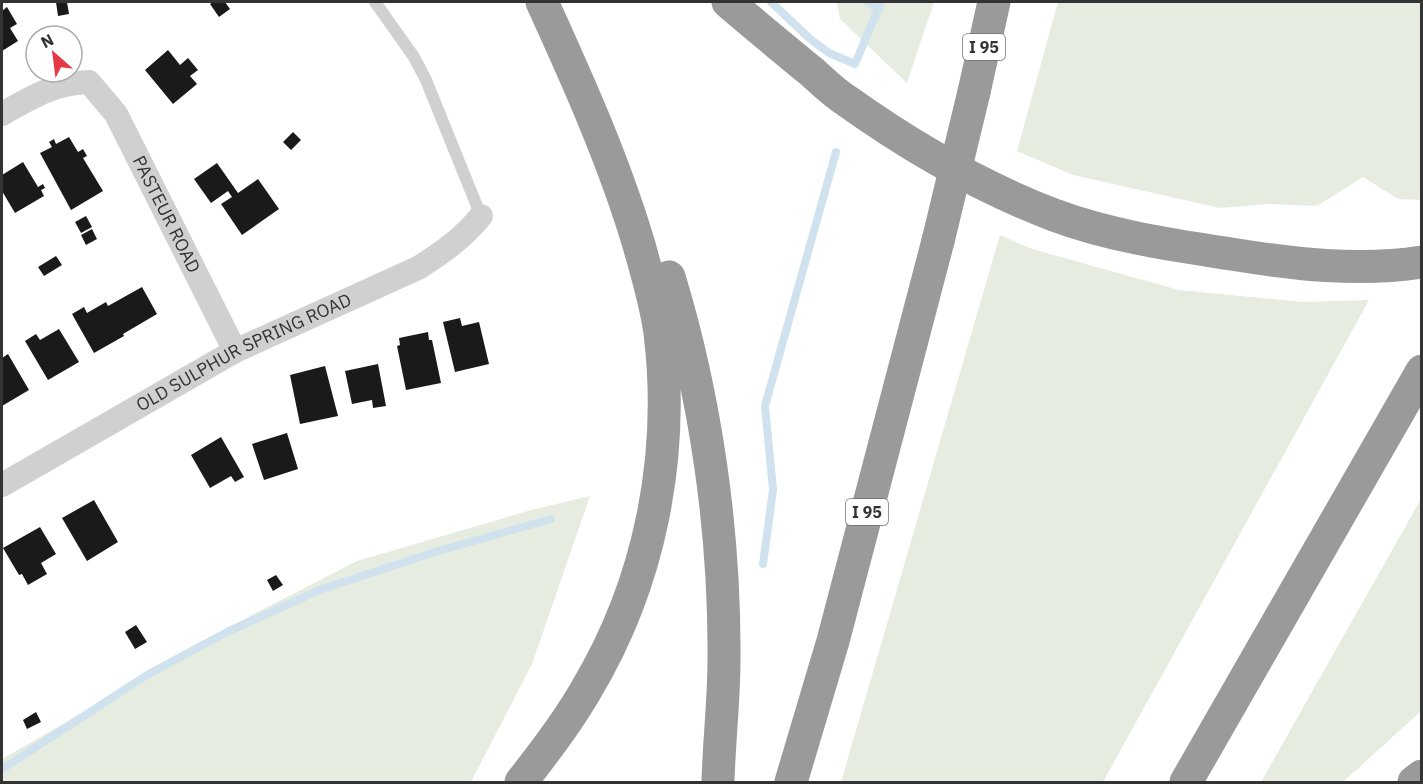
<svg xmlns="http://www.w3.org/2000/svg" width="1423" height="784" font-family="'IBM Plex Sans',sans-serif">
<rect width="100%" height="100%" fill="#fff"/>
<!-- green -->
<path fill="#e6ecdf" d="M837,2H934L907,83L840,19Z
M1058,2H1421V200L1398,199L1363,177L1317,206L1269,204L1220,208L1073,175L1017,151Z
M1000,235L1032,249L1179,290L1303,302L1369,300L1103,782H841Z
M590,496L532,664L471,782H2V759L252,615L357,561L531,510Z
M1421,499V711L1343,782H1261Z"/>
<g fill="none" stroke-linecap="round" stroke-linejoin="round">
<!-- stream -->
<path stroke="#cfe2ee" stroke-width="8" d="M771,2L809,38L829,53L855,64L881,2
M868,2L879,9
M763,564L773,490L765,406L836,152
M2,769L147,675L227,632L322,589L438,551L551,519"/>
</g>
<!-- building -->
<path fill="#1a1a1a" d="M56,2H67L69,14L58,16Z
M213,2H225L230,9L219,17L210,4Z
M7,7L17,24L10,28L18,41L2,51V11Z
M168,50L180,65L188,58L198,70L190,76L197,84L173,104L145,70Z
M293,132L301,140L291,150L283,142Z
M69,137L78,152L83,149L87,156L83,158L103,191L71,210L40,153L52,147L49,142L54,139L56,144Z
M23,162L38,187L43,184L45,188L41,190L44,196L15,213L2,191V175Z
M217,163L238,193L258,179L279,209L242,235L221,204L232,197L228,191L211,203L194,179Z
M86,216L92,227L81,233L75,222Z
M92,229L97,239L86,245L81,235Z
M56,256L62,265L44,276L38,267Z
M142,287L157,314L123,334L124,336L94,353L72,314L84,307L87,313L106,302L108,306Z
M460,318L462,326L479,322L489,364L455,372L443,322Z
M59,329L79,362L48,380L25,341L36,334L40,340Z
M428,332L429,340H432L441,383L406,390L397,346L400,345L399,338Z
M8,354L29,390L2,406V358Z
M378,364L386,406L373,408L372,400L352,404L345,371Z
M325,366L338,416L300,424L290,375Z
M287,433L298,469L264,480L252,444Z
M221,437L244,477L235,482L231,476L210,488L191,455Z
M94,500L118,542L87,561L62,518Z
M40,527L56,554L41,563L47,574L28,585L22,574L19,575L3,548Z
M276,575L283,585L273,591L267,580Z
M136,625L147,642L135,649L125,632Z
M36,712L41,722L27,729L23,720Z"/>
<g fill="none" stroke-linecap="round" stroke-linejoin="round">
<!-- service -->
<path stroke="#d0d0d0" stroke-width="12" d="M375,2L414,57L426,80L481,216"/>
<!-- minor -->
<g stroke="#d0d0d0" stroke-width="24">
<path id="s1" d="M2,114C32,97 54,83 89,82L116,114L235,351"/>
<path id="s2" d="M2,485L235,351L418,268C442,253 463,238 481,216"/>
</g>
<!-- motorway -->
<path stroke="#9a9a9a" stroke-width="33" d="M728,2C756,26 784,49 812,72C823,82 834,93 847,101C910,146 981,187 1054,215C1110,236 1172,245 1231,254C1293,264 1359,272 1422,262
M974,92L994,2
M669,277C706,398 725,533 724,659C724,701 719,741 718,782
M521,782C544,753 567,723 586,690C650,583 675,457 660,333C656,303 647,274 639,245C614,161 578,81 542,2
M791,782L833,641L938,241
M1186,782L1422,371
M1414,782L1422,776"/>
<!-- motorway-bridge -->
<path stroke="#9a9a9a" stroke-width="33" d="M938,241L974,92"/>
</g>
<g text-anchor="middle" stroke-width="6" stroke-linejoin="round" paint-order="stroke">
<!-- shield labels -->
<g fill="#fff" stroke="#707070" stroke-width="1.5">
<rect x="963" y="34" width="42" height="26" rx="4.5"/>
<rect x="846" y="499" width="42" height="26" rx="4.5"/>
</g>
<g font-size="16" font-weight="bold" fill="#333">
<text x="984" y="53">I 95</text>
<text x="867" y="518">I 95</text>
</g>
<!-- street labels -->
<g font-size="18" fill="#333" stroke="#fff">
<text dy="6" stroke="none"><textPath href="#s1" startOffset="248">PASTEUR ROAD</textPath></text>
<text dy="6" stroke="none"><textPath href="#s2" startOffset="276">OLD SULPHUR SPRING ROAD</textPath></text>
</g>
</g>
<!-- border -->
<rect width="1423" height="784" fill="none" stroke="#333333" stroke-width="6"/>
<!-- north arrow -->
<g transform="translate(54 54) rotate(332)"><circle r="28" fill="#ffffff" stroke="#adadad" stroke-width="1.5"/>
<path d="M0-4.5L10 22L0 15L-10 22Z" fill="#e63946"/>
<text y="-9" font-size="16" font-weight="bold" text-anchor="middle" fill="#333333">N</text>
</g>
</svg>
